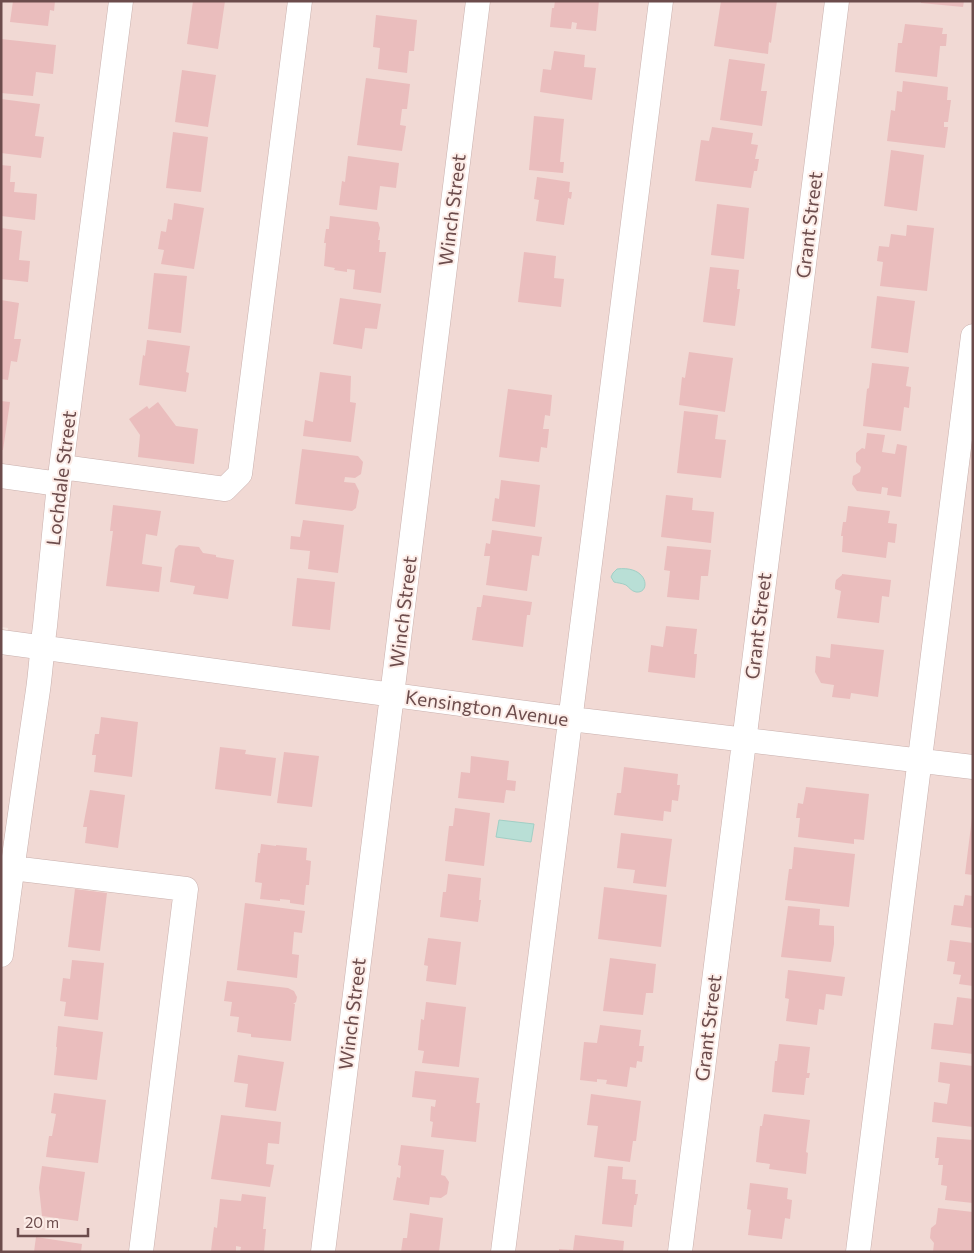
<svg xmlns="http://www.w3.org/2000/svg" width="974" height="1253" font-family="Commissioner,sans-serif">
<rect width="100%" height="100%" fill="#f8e7e1"/>
<!-- residential -->
<path fill="#f1d9d4" d="M1,1H973V1252H1V658H3L8,628L1,627Z"/>
<!-- water -->
<path fill="#b9dfd6" stroke="#a1cfc5" d="M617,569C649,565 651,594 636,592C631,591 629,587 626,585C622,583 617,583 614,582L611,577L613,573Z
M499,820L534,824L531,842L496,837Z"/>
<!-- building -->
<path fill="#eabdbd" d="M13,1H55L54,11L50,10L48,26L10,22Z
M193,1H225L218,49L187,44Z
M555,1H599L596,31L576,29L577,23L572,22L571,29L550,27L552,8H554Z
M721,1H777L771,43L769,42L768,54L714,46Z
M921,1H964L963,7L921,3Z
M376,15L417,20L414,51H409L407,73L378,69L380,48L373,47Z
M905,24L943,28L942,34H947L946,46H940L937,77L895,72L898,43H902Z
M1,39L56,45L53,74L36,72L33,96L1,93Z
M554,51L585,55L584,67L596,68L592,100L540,92L543,69L551,70Z
M729,59L765,64L761,91H767L762,126L720,120Z
M182,70L216,75L208,127L175,122Z
M366,78L410,84L407,109H402L400,125L406,126L402,151L357,145Z
M903,81L948,87L947,100H951L948,122H944V127H948L945,148L887,141L891,110L895,111L897,91L902,92Z
M1,99L40,104L35,136L44,137L41,158L1,153Z
M534,116L564,119L560,162H564L563,173L529,170Z
M712,127L753,133L751,144L758,145L755,159H759L757,171H754L751,188L695,181L701,140L709,141Z
M173,132L208,137L201,192L166,188Z
M891,150L924,155L917,211L884,206Z
M348,156L399,163L396,188L380,186L377,210L339,205L342,181L345,182Z
M1,165L11,166L10,182H15L14,192L37,194L35,220L1,216Z
M537,177L570,182L569,192H572L571,199L568,198L564,225L536,221L539,200L534,199Z
M174,203L204,208L194,269L161,264L164,250L158,249L161,231L166,232L168,219L172,220Z
M717,204L749,208L744,259L711,255Z
M330,216L378,222L380,228L378,240H380L379,252H386L381,293L353,289L355,270L347,269V272L334,270L335,268L324,266L326,243H324L326,229H329Z
M907,225L934,228L927,291L880,286L883,262L877,261L879,246L889,247L891,234L906,236Z
M1,228L22,231L19,260L30,261L28,282L1,279Z
M524,252L556,256L554,278L564,279L561,307L518,302Z
M710,267L739,270L737,289H740L735,326L703,322Z
M154,273L187,276L181,333L148,329Z
M877,296L915,301L908,353L871,348Z
M340,298L381,304L377,329L365,328L362,349L333,344Z
M1,300L19,303L14,339H21L17,362L11,361L8,380L1,379Z
M147,340L190,346L186,372L189,373L186,392L139,385L143,355L145,356Z
M689,352L733,358L725,412L679,405L682,377L685,378Z
M872,363L909,367L906,386L911,387L909,408L904,407L901,431L863,426L867,389L869,388Z
M320,372L351,376L350,402L356,403L351,442L303,436L305,420L313,422Z
M508,389L552,395L550,416L545,415L543,429H549L547,448L541,447L539,462L499,457Z
M1,401L10,402L3,450H1Z
M158,402L176,426L198,429L194,464L138,457L140,435L129,419L147,406L149,409Z
M684,411L718,415L715,439L726,440L721,478L677,473Z
M867,433L885,435L882,452L895,454L897,444L907,446L901,497L887,495L888,488L882,487L881,494L857,491L852,484L853,476L860,472L861,467L856,462V453L862,448L865,449Z
M302,449L358,456L363,462L361,474L355,478L345,477L344,482L355,483L359,491L356,508L352,511L295,504Z
M501,480L540,485L535,527L492,521L495,498L499,499Z
M666,495L693,498L692,510L714,512L711,543L661,537Z
M113,505L161,511L157,536L146,534L142,564L162,567L159,592L106,586L113,531H110Z
M848,506L890,511L888,523L897,524L895,543L888,542L886,558L842,552L843,536H841L843,522H846Z
M303,520L344,525L338,573L308,569L310,551L290,549L291,536L300,537Z
M492,530L542,537L539,556L532,555L527,591L486,585L490,556H484L486,543L490,544Z
M179,545L199,547L203,553L216,555V557L234,560L228,599L193,594L195,586L170,582L175,549Z
M667,546L711,550L708,576H701L699,600L667,597L670,571L664,570Z
M842,574L891,580L889,597L882,596L879,623L837,618L841,591L835,589V585L836,580L842,575Z
M297,578L335,582L330,630L292,626Z
M483,595L532,602L530,615H527L523,647L472,640L477,607H481Z
M666,626L697,629L694,654H697L695,678L648,672L651,645L663,647Z
M831,644L884,650L878,697L851,693L850,699L832,697L834,685L821,683L815,672L816,656L830,658Z
M101,717L138,722L132,777L94,772L96,755H92L95,734H99Z
M220,747L246,750L245,754L276,758L271,796L215,789Z
M284,752L319,756L312,807L277,803Z
M471,756L509,761L507,780L516,781L515,791L506,790L504,803L458,798L461,772L470,773Z
M624,767L678,774L677,785H680L678,801L672,800L671,812L664,811L663,821L614,815L617,793H621Z
M806,787L869,794L864,840L854,839V844L798,837L800,818H796L798,803L803,804Z
M90,790L125,795L118,848L85,843L87,827H83Z
M455,808L490,813L484,866L445,861L449,826H453Z
M972,818L973,819V875L965,874Z
M621,833L672,839L666,887L633,883L635,870L617,868Z
M261,844L276,846V845L307,848L306,860L311,861L309,885H306L304,905L290,903V900L280,899V901L260,899L262,883L255,882L258,853H260Z
M794,847L855,854L849,907L785,900L789,869H792Z
M448,874L481,878L479,900H481L478,922L440,917L443,892H446Z
M604,887L667,895L661,947L598,939Z
M75,889L107,893L100,951L68,947Z
M965,895L973,896V928L951,925L954,905L963,906Z
M245,903L305,911L302,933L294,932L292,954L299,955L297,978L237,970Z
M788,906L820,909L819,925L834,926V944L831,962L781,957Z
M428,938L461,942L456,985L426,981L428,966L424,965Z
M950,940L973,943V986L959,984L961,975L953,974L955,962L947,961Z
M610,958L656,964L653,993H646L643,1015L603,1011Z
M72,960L104,963L98,1020L64,1016L66,1002L60,1001L63,978L70,979Z
M788,970L845,977L842,996L826,994L824,1010L819,1009L817,1025L786,1021L789,999L785,998Z
M227,981L288,988L294,991L297,997L296,1002L293,1004H295L291,1041L251,1037V1034L237,1032L239,1017L230,1016L232,1002L224,1001Z
M957,997L973,999V1054L931,1049L934,1023L953,1025Z
M426,1002L466,1007L459,1067L422,1063L424,1051L418,1050L421,1019L424,1020Z
M600,1025L641,1030L639,1046H644L642,1062L637,1061L636,1068L630,1067L627,1087L606,1084L607,1080L597,1079V1082L580,1080L584,1042L597,1043Z
M58,1026L103,1032L97,1080L54,1075L57,1047H56Z
M779,1044L810,1047L807,1073H810L809,1078H806L804,1095L772,1092L775,1061H777Z
M238,1055L284,1062L276,1111L245,1107L248,1084L234,1082Z
M940,1062L973,1066V1127L932,1122L934,1102L947,1104L950,1084L938,1082Z
M415,1071L479,1078L476,1103H480L476,1142L431,1137L433,1122L430,1121L431,1106L435,1107L436,1100L412,1097Z
M54,1093L106,1100L98,1163L46,1157L49,1136H52L56,1114L51,1113Z
M591,1094L641,1101L636,1141H633L630,1162L594,1157L598,1126L587,1125Z
M764,1114L810,1120L806,1152L808,1153L806,1174L769,1169L770,1164L756,1162L760,1126H762Z
M221,1115L281,1122L279,1144L268,1143L266,1164L274,1165L270,1187L211,1179Z
M937,1137L973,1140V1203L945,1200L947,1186L941,1185L943,1165H938L939,1158H935Z
M401,1145L444,1150L441,1175L445,1176L449,1182L447,1194L441,1198L430,1197L429,1205L393,1200L397,1177L400,1178L401,1166L398,1165Z
M42,1166L85,1172L78,1221L42,1216L39,1188Z
M608,1166L623,1167L622,1179L636,1180L635,1194H638L636,1205H634L632,1227L602,1224Z
M750,1183L788,1188L787,1199L792,1200L790,1219L785,1218L782,1239L748,1235L751,1210L747,1209Z
M242,1194L266,1197L263,1229H266L264,1252H240L241,1247L236,1246V1252L211,1251L214,1227L217,1228L220,1199L241,1201Z
M938,1208L973,1212V1252H933L934,1243L930,1238L931,1228L936,1224Z
M410,1213L443,1218L439,1252H401L403,1238H407Z
M575,1235L624,1241L623,1252H559V1249L573,1250Z
M36,1237L82,1244L81,1252H34Z"/>
<g fill="none" stroke-linecap="round" stroke-linejoin="round">
<!-- minor casing -->
<g stroke="#c9b0ad" stroke-width="25">
<path id="minor" d="M62,467L225,489L240,474L300,1
M1,476L59,484
M1,642L571,719L973,767
M12,868L186,889L141,1252
M1,955C12,866 25,778 38,690C41,669 42,647 45,626L59,484L121,1
M323,1252L478,1
M503,1252L661,1
M680,1252L837,1
M858,1252L973,336"/>
</g>
<!-- minor -->
<use href="#minor" stroke="#fff" stroke-width="24"/>
</g>
<g text-anchor="middle" stroke-width="4" stroke-linejoin="round" paint-order="stroke">
<!-- street labels -->
<g font-size="19" fill="#6c4c4c" stroke="#fcece7">
<text transform="translate(452 210) rotate(-83)" y="7">Winch Street</text>
<text transform="translate(809 225) rotate(-83)" y="7">Grant Street</text>
<text transform="translate(61 478) rotate(-83)" y="7">Lochdale Street</text>
<text transform="translate(403 612) rotate(-83)" y="7">Winch Street</text>
<text transform="translate(758 626) rotate(-83)" y="7">Grant Street</text>
<text transform="translate(487 708) rotate(8)" y="7">Kensington Avenue</text>
<text transform="translate(352 1014) rotate(-83)" y="7">Winch Street</text>
<text transform="translate(708 1028) rotate(-83)" y="7">Grant Street</text>
</g>
</g>
<!-- border -->
<rect width="974" height="1253" fill="none" stroke="#6c4c4c" stroke-width="5"/>
<!-- scale -->
<path d="M18 1228v8h70v-8" fill="none" stroke="#6c4c4c" stroke-width="2.5"/>
<text x="25" y="1228" font-size="15" fill="#6c4c4c" stroke="#fcece7" stroke-width="4" paint-order="stroke">20 m</text>
</svg>
